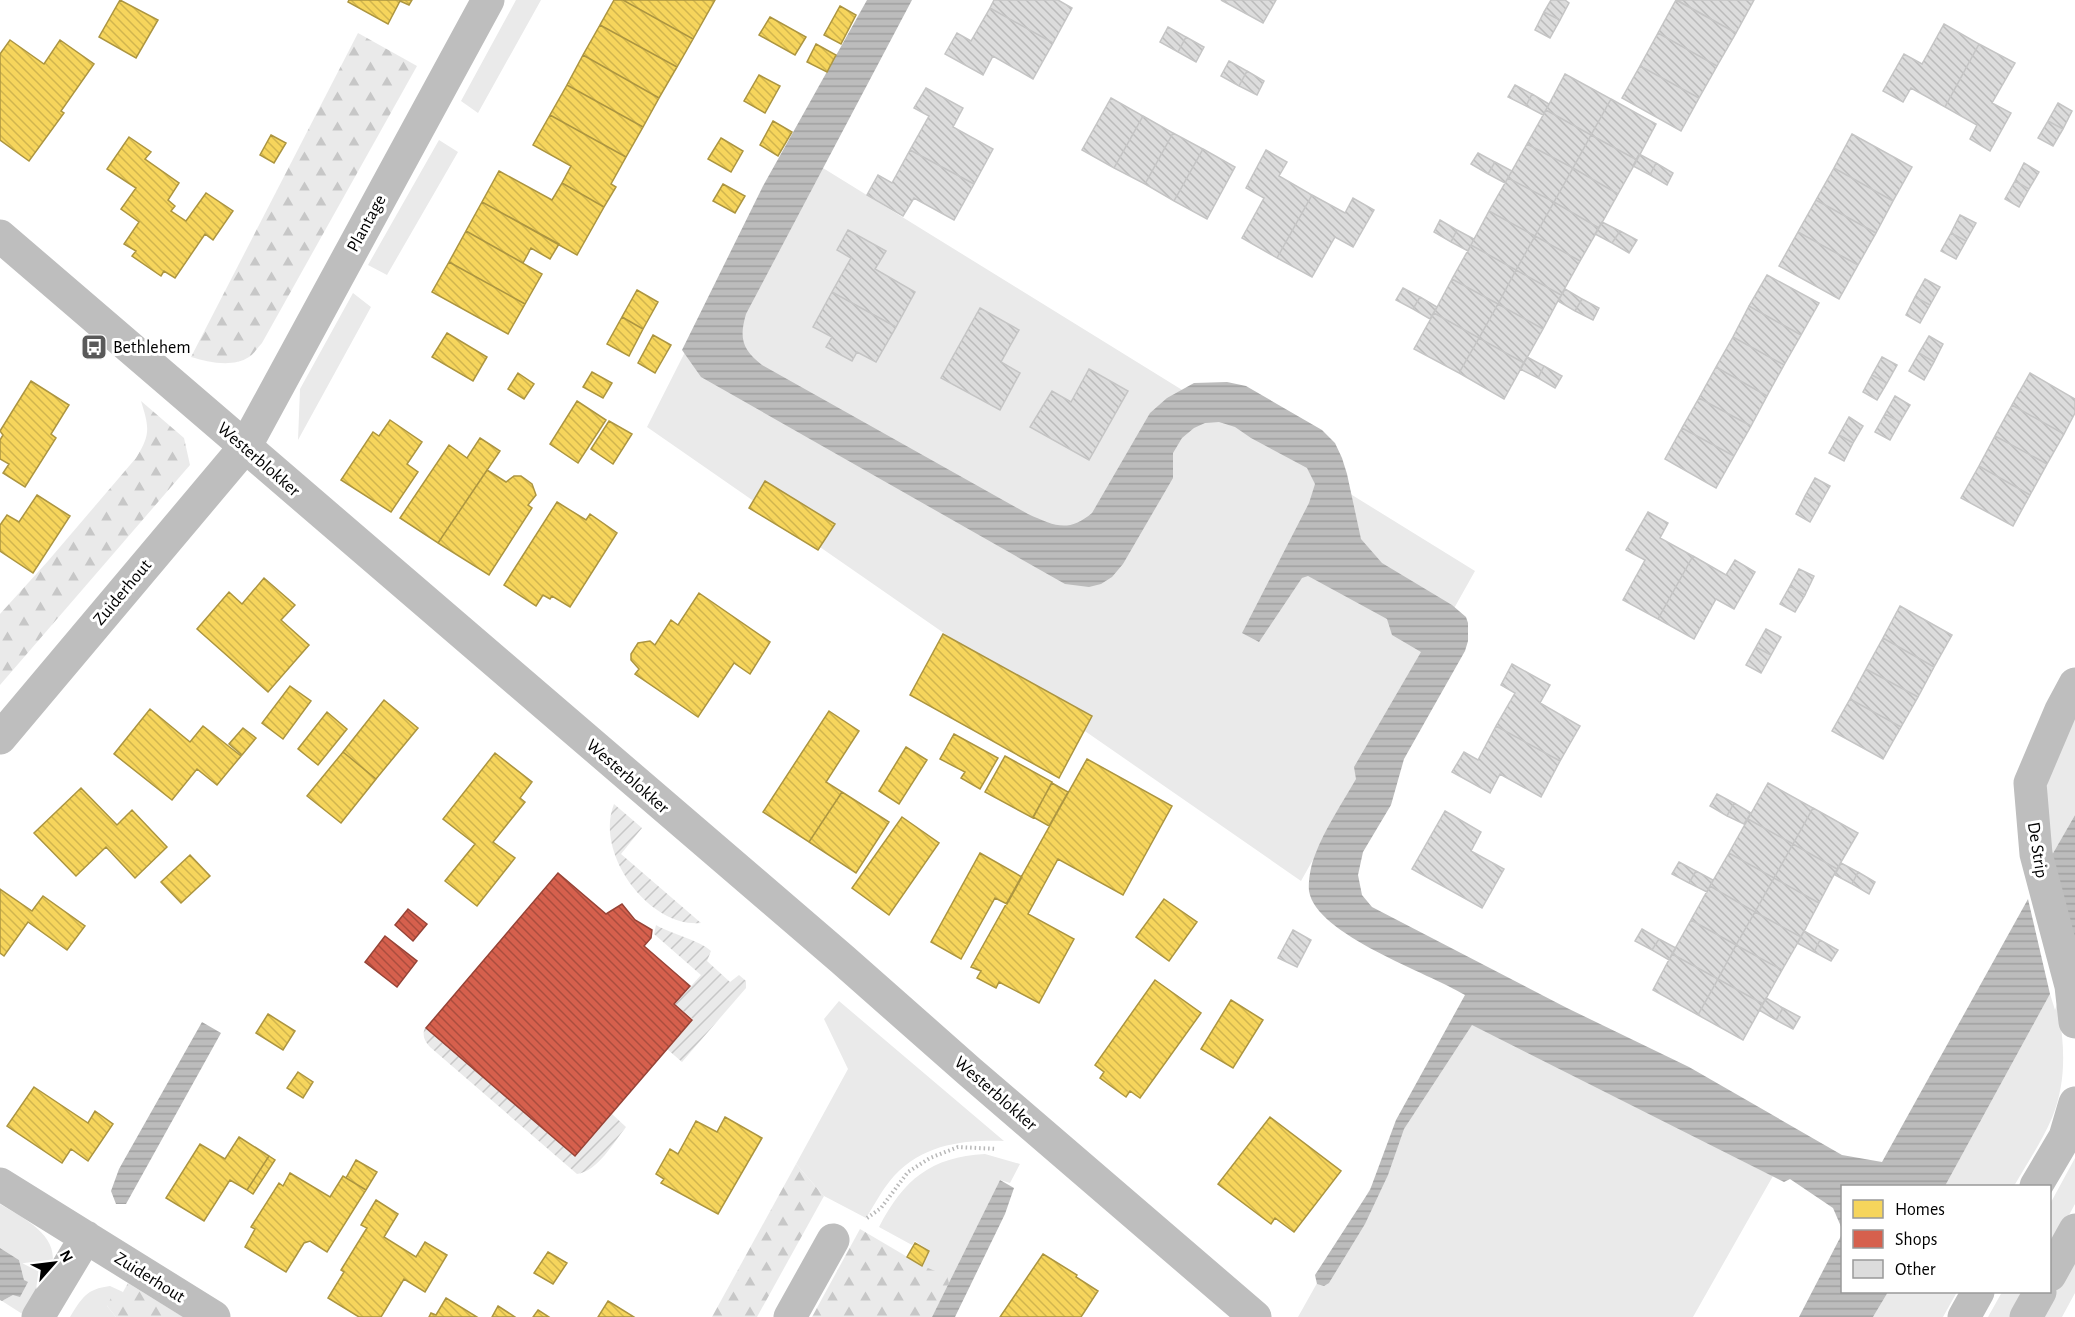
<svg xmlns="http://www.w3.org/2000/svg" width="2075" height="1317" font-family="'Alegreya Sans',sans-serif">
<defs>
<pattern id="forest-firs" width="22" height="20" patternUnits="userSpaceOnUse" patternTransform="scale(1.5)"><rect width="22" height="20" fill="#eaeaea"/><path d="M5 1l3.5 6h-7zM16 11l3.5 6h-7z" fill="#c7c7c7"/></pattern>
<pattern id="garden-furrows" width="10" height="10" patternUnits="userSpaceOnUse" patternTransform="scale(1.5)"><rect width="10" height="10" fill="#eaeaea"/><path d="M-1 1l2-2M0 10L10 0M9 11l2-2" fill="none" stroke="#c7c7c7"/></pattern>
<pattern id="water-rules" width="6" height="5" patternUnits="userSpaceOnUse" patternTransform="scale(1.5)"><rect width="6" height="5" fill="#bcbcbc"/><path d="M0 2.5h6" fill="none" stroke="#a0a0a0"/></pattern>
<pattern id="homes-back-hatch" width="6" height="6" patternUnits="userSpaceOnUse" patternTransform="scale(1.5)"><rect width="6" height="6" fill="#f6d55c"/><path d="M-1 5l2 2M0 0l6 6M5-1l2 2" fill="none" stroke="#d1b54e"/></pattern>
<pattern id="shops-back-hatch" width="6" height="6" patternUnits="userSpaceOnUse" patternTransform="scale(1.5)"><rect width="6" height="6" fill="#d6604d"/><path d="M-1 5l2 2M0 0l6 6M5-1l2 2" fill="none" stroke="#ab4d3e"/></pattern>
<pattern id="building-back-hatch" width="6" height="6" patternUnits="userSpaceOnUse" patternTransform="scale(1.5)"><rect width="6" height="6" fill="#dcdcdc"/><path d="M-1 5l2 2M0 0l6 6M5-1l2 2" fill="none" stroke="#bbb"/></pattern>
</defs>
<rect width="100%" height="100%" fill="#fff"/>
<!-- grass -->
<path fill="#eaeaea" d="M516,0H541L478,113L461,101Z
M439,140L458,152L387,275L368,265Z
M789,147L1475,571L1301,881L647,427Z
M353,293L371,307L298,440L300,389Z
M2075,715V815L2052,855L2045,800L2048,779Z
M2050,994L2055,1010L2057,1004C2065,1043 2067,1081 2052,1118C2042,1141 2027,1164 2014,1186H1945Z
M839,1001L1004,1141C963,1140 924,1144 894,1176C883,1188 875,1204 866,1218L824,1196L796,1164L848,1069L824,1019Z
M1465,1020L1773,1176L1693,1317H1298Z
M985,1154L1020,1164L1010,1183L1000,1180L949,1283L946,1276L922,1267L930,1251L915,1241L912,1245L879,1227C904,1179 931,1157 985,1154Z
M2075,1158V1204L2050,1250V1204Z
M0,1204C23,1218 64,1237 50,1271C44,1286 32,1301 24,1315L2,1301L13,1295L24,1280L19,1260L0,1248Z
M2075,1253V1293L2062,1317H2040Z
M110,1286L123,1292L107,1306L116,1317H70C82,1298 86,1289 110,1286Z
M1888,1292H1957L1943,1317H1873Z
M2002,1292H2026L2012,1317H1988Z"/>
<!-- forest -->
<path fill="url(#forest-firs)" d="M358,33L417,66L262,343C258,347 254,354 249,357C232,368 208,362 191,357Z
M141,401L184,438L190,465L0,685V614L48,561L136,458C151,434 149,427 141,401Z
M796,1164L824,1196L757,1317H712Z
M860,1229L921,1265L947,1276L949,1283L932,1317H812Z
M128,1283L183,1317H116L107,1306L113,1294L123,1292Z"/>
<!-- garden -->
<path fill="url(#garden-furrows)" d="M614,804L642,828L621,854L701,923C649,928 594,853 614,804Z
M656,925C671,934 699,940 711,951L707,961L730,982L739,975L746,981V988L682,1062L667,1049L693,1019L675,1004L701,975L654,934Z
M425,1027L576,1156L612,1114L626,1127C613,1143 598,1171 577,1174L430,1047C424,1040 422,1036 425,1027Z"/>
<!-- water -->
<path fill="url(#water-rules)" d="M867,0H912L746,314C739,338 742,349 762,365L1028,514C1055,526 1068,533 1092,513L1150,413L1167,398L1194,383L1227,382L1246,386L1322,430L1335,443L1342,458L1347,474L1361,539L1382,563L1452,605L1466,617L1468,623V641L1465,651L1404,759L1391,805L1363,852L1358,875L1362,895L1372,907L1567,1008L1689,1067L1842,1155L1882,1162L2028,899L2050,994L1945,1186H1842V1229L1833,1208L1790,1179L1784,1182L1472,1025L1404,1129L1388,1175L1365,1224L1329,1283L1324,1286L1317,1284L1315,1275L1370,1190L1396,1120L1465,995C1429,973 1316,935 1309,891C1308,881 1311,864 1315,855C1324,830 1343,802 1356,779L1354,767L1421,652L1392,635L1387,619L1308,576L1302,578L1259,642L1242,633L1309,503L1315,484L1307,468L1251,438L1235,427L1219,422L1205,423L1194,428L1182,438L1173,453V478L1123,564L1112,577L1101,584L1089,587L1065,584L701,377L682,350L763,186Z
M2075,815V947L2052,855Z
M202,1022L221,1033L126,1204H116L111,1191L119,1169Z
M1000,1180L1014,1188L1005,1214L955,1317H932Z
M1842,1234V1292H1888L1873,1317H1799Z
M0,1248L19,1260L24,1280L28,1282L20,1297L13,1295L2,1301L0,1300Z"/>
<!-- homes -->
<path fill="url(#homes-back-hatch)" stroke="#ac9540" stroke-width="1.5" d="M120,0L158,20L136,58L99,37Z
M349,0H412L409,5L400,1L388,24L348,2Z
M614,0H623L693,39L677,67L600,25Z
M623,0H715L693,39Z
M840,6L856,15L841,44L824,35Z
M770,17L806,37L795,55L759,35Z
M600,25L677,67L659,98L583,55Z
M10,40L44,64L60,40L94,64L61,111L64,113L29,161L0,140V54Z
M816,44L836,55L827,72L807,62Z
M583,55L659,98L643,127L567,85Z
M759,75L780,86L765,113L744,101Z
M567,85L643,127L626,157L550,115Z
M550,115L626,157L611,184L616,187L604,207L562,183L571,166L533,145Z
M773,121L792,132L778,156L760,145Z
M271,135L286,143L274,163L260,155Z
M129,137L151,152L145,159L179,183L168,200L175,206L171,211L186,221L206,193L233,211L213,240L205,234L175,278L164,271L161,276L132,256L136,251L124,244L139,222L121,209L136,188L107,169Z
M721,138L743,151L731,172L708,159Z
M499,171L552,200L562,183L604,207L577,255L482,202Z
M723,184L745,196L735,213L713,201Z
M482,202L559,244L550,259L531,248L523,263L466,231Z
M466,231L542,274L525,304L449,262Z
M449,262L525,304L508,334L432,292Z
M637,290L658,302L643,329L622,317Z
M622,317L643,329L629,356L607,344Z
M447,333L487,357L473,381L432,357Z
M653,335L671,345L655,373L638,363Z
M592,372L612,383L603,398L583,387Z
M518,373L534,384L524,399L508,389Z
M31,381L69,405L51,434L56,438L25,487L3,473L9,464L0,459V440L3,435L0,431Z
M577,401L606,420L578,463L550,444Z
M390,420L422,442L407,464L418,472L391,512L341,480L373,432L379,436Z
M609,421L632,434L613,464L591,449Z
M480,438L500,451L438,543L400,518L449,445L467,458Z
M487,470L506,482L514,476H521L532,484L536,495L528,505L532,508L489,575L438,543Z
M765,481L835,524L818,550L749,508Z
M37,495L70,516L33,573L0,551V525L7,515L19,522Z
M557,502L586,520L590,514L617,533L570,607L552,596L550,599L543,595L536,606L504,585Z
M264,578L295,605L281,620L309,645L268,692L197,629L229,592L242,604Z
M699,593L770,642L750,674L734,663L698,717L635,674L639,669L631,660V654L638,643L650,641L655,645L671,620L678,625Z
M943,634L1092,716L1059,778L910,695Z
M290,686L311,701L283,739L262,723Z
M384,700L418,728L376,779L343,752Z
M150,709L190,742L203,726L241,756L217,785L197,769L172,800L114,754Z
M829,711L859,731L826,782L842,792L809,842L763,812Z
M327,712L347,729L318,765L298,749Z
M243,728L256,738L242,755L229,744Z
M954,734L998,758L980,789L961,778L965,772L940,759Z
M906,747L927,760L899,804L879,791Z
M343,752L376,779L341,823L307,796Z
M495,753L532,782L520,798L525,802L493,842L515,858L477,906L445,881L475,844L443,819Z
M1005,756L1052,782L1033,818L985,792Z
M1087,759L1172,806L1123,895L1058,859L1028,914L1074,939L1039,1003L999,982L996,988L977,978L981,971L971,967Z
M1052,783L1068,792L1049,826L1033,817Z
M81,788L117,825L132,810L167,847L135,878L106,847L76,876L34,833Z
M842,792L889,822L856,873L809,842Z
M902,817L939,843L889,915L852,888Z
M980,853L1022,877L1007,904L995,898L961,959L931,942Z
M190,855L210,876L181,903L161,882Z
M0,889L32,911L43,896L85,926L67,950L28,922L4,956L0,953Z
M1164,899L1197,922L1169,961L1136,937Z
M1155,980L1201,1013L1140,1098L1130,1091L1126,1097L1100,1078L1104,1072L1095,1065Z
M1231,1000L1263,1020L1233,1068L1201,1049Z
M268,1014L295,1031L283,1050L256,1033Z
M298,1072L313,1082L303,1098L287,1088Z
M34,1087L88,1123L95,1111L113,1124L88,1161L71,1149L62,1163L7,1126Z
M725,1117L762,1138L718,1214L661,1183L664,1179L656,1174L670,1149L678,1154L696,1121L717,1132Z
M1270,1117L1341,1171L1294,1232L1275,1218L1271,1224L1218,1184Z
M239,1137L269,1156L247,1190L230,1180L204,1221L166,1198L200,1144L225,1159Z
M269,1156L275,1160L253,1194L247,1190Z
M356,1160L377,1172L366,1190L346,1178Z
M290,1173L330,1197L343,1176L366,1190L327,1252L310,1241L304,1243L286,1272L245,1247L255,1229L251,1227L279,1183L283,1186Z
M376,1200L398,1214L384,1237L416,1257L425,1242L447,1255L425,1292L404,1279L381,1317H359L328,1298L344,1272L341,1270L367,1228L361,1225Z
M915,1243L929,1251L922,1266L907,1257Z
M548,1252L567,1263L553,1284L534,1273Z
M1043,1254L1077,1275L1076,1277L1098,1291L1081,1317H1000Z
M446,1298L477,1317H429L431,1313L436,1315Z
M608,1301L634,1317H598Z
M498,1306L515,1317H492Z
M538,1310L549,1317H533Z"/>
<!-- shops -->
<path fill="url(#shops-back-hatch)" stroke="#964336" stroke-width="1.5" d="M558,873L606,914L622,904L635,920L652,930L651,938L644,946L690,986L674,1004L692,1020L575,1156L426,1028Z
M408,909L427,924L413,941L395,925Z
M385,936L417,961L397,987L365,962Z"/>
<!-- building -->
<path fill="url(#building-back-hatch)" stroke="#c5c5c5" stroke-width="1.5" d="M994,0H1058L1072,8L1053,43L990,8Z
M1221,0H1276L1263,23Z
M1551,0H1565L1569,3L1560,20L1544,12Z
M1676,0L1736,33L1717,66L1658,33Z
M1677,0H1754L1736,33Z
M990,8L1053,43L1033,79L993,56L983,75L945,54L957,33L971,41Z
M1544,12L1560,20L1550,38L1535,30Z
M1944,24L1979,44L1945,107L1911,88L1903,102L1883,91L1904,54L1922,64Z
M1168,27L1186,37L1178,52L1160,42Z
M1658,33L1717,66L1699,98L1640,66Z
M1186,37L1204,47L1196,62L1178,52Z
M1979,44L2015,63L1992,103L2011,113L1990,151L1970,139L1977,125L1945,107Z
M1229,61L1247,71L1239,86L1221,76Z
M1640,66L1699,98L1681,131L1622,98Z
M1247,71L1264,81L1257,95L1239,86Z
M1565,74L1611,99L1591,135L1546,110Z
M1515,85L1532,94L1526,106L1508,97Z
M926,88L963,108L953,127L993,149L974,184L910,150L929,116L914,108Z
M1532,94L1549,104L1543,115L1526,106Z
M1111,98L1143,116L1114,168L1082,150Z
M1611,99L1656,124L1637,160L1591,135Z
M2058,103L2072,111L2063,129L2048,121Z
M1546,110L1591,135L1573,168L1527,144Z
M1143,116L1173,133L1145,184L1114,168Z
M2048,121L2063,129L2053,146L2038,138Z
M1173,133L1203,149L1174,201L1145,184Z
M1852,134L1912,167L1893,201L1834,168Z
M1591,135L1637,160L1618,194L1573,168Z
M1527,144L1573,168L1554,202L1508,178Z
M1203,149L1235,167L1207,219L1174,201Z
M910,150L974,184L954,220L914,198L903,216L867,195L878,175L892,183Z
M1266,150L1287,162L1279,176L1312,195L1277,258L1242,238L1264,198L1246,188Z
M1478,153L1495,162L1488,174L1471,164Z
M1639,154L1656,163L1650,175L1633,166Z
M1495,162L1512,171L1505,183L1488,174Z
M1656,163L1673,173L1667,185L1650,175Z
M2024,163L2039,172L2029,189L2015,181Z
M1573,168L1618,194L1599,228L1554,202Z
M1834,168L1893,201L1876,233L1816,200Z
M1508,178L1554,202L1535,236L1489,211Z
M2015,181L2029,189L2019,207L2005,199Z
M1312,195L1345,213L1353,198L1374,210L1353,247L1335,237L1312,277L1277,258Z
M1816,200L1876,233L1858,265L1798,232Z
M1554,202L1599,228L1580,261L1535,236Z
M1489,211L1535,236L1516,270L1471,245Z
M1960,215L1976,223L1966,241L1951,233Z
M1440,220L1457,230L1451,242L1434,232Z
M1602,222L1620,231L1612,243L1595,234Z
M848,230L886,251L875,269L915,292L896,327L832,292L851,258L837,250Z
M1457,230L1474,239L1468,251L1451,242Z
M1620,231L1637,240L1629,253L1612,243Z
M1798,232L1858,265L1839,299L1779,266Z
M1951,233L1966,241L1956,259L1941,251Z
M1535,236L1580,261L1561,295L1516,270Z
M1471,245L1516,270L1498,304L1452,279Z
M1516,270L1561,295L1543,329L1498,304Z
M1767,275L1819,303L1801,335L1749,306Z
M1452,279L1498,304L1479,338L1434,313Z
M1925,279L1940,287L1930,305L1915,297Z
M1403,288L1420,297L1413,309L1396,300Z
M1565,289L1582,299L1575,311L1558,301Z
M832,292L896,327L876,362L857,352L852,361L826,347L832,337L813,327Z
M1420,297L1437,307L1430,319L1413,309Z
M1915,297L1930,305L1920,323L1906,315Z
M1582,299L1599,308L1593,320L1575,311Z
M1498,304L1543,329L1524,363L1479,338Z
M1749,306L1801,335L1784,365L1733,337Z
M980,308L1019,330L1001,362L1020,373L1000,410L941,378Z
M1434,313L1479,338L1459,373L1414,349Z
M1929,336L1943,344L1934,362L1919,353Z
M1733,337L1784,365L1767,396L1716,367Z
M1479,338L1524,363L1504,399L1459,373Z
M1919,353L1934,362L1924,380L1909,371Z
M1527,357L1544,366L1538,378L1520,369Z
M1882,357L1897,365L1887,383L1872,375Z
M1544,366L1562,376L1555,388L1538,378Z
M1716,367L1767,396L1751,426L1699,398Z
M1089,369L1128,391L1089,460L1030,427L1052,391L1071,402Z
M2030,373L2075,399V413L2064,434L2012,405Z
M1872,375L1887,383L1877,400L1863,392Z
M1895,396L1910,405L1900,422L1885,414Z
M1699,398L1751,426L1734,456L1682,428Z
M2012,405L2064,434L2047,464L1995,436Z
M1885,414L1900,422L1890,440L1875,432Z
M1849,417L1863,426L1853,443L1839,435Z
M1682,428L1734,456L1716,488L1665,459Z
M1839,435L1853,443L1844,461L1829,453Z
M1995,436L2047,464L2030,495L1979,466Z
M1979,466L2030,495L2013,526L1961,498Z
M1815,478L1830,486L1820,504L1805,496Z
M1805,496L1820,504L1810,522L1796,514Z
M1648,512L1668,523L1660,538L1693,556L1658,619L1623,600L1645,560L1626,550Z
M1693,556L1726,575L1735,560L1755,572L1734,609L1716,599L1694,639L1658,619Z
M1799,569L1814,576L1805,595L1790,586Z
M1790,586L1805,595L1795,612L1780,604Z
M1900,606L1952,635L1934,667L1883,638Z
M1766,629L1781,637L1771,655L1756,647Z
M1883,638L1934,667L1918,697L1866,669Z
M1756,647L1771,655L1761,673L1746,665Z
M1512,664L1550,685L1540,703L1580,726L1560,761L1496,726L1515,693L1501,685Z
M1866,669L1918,697L1901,727L1850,699Z
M1850,699L1901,727L1883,759L1832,731Z
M1496,726L1560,761L1541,797L1500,774L1490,793L1452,772L1464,752L1478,760Z
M1768,783L1813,808L1793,844L1748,819Z
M1717,794L1734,803L1727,816L1710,806Z
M1734,803L1751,813L1744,824L1727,816Z
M1813,808L1858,833L1837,869L1793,844Z
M1445,811L1481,832L1471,851L1504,869L1482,908L1412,869Z
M1748,819L1793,844L1774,878L1729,853Z
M1793,844L1837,869L1819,903L1774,878Z
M1729,853L1774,878L1755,912L1710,886Z
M1679,862L1696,871L1689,883L1672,874Z
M1841,863L1858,872L1852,884L1835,875Z
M1696,871L1713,880L1707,892L1689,883Z
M1858,872L1875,882L1869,894L1852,884Z
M1774,878L1819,903L1801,937L1755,912Z
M1710,886L1755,912L1736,945L1691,920Z
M1755,912L1801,937L1782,970L1736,945Z
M1691,920L1736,945L1718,979L1672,954Z
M1642,929L1659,939L1652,950L1635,941Z
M1293,930L1311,940L1297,967L1278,958Z
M1804,931L1820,940L1814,952L1797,943Z
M1659,939L1676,948L1669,960L1652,950Z
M1820,940L1838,950L1831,961L1814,952Z
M1736,945L1782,970L1763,1004L1718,979Z
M1672,954L1718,979L1698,1015L1653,990Z
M1718,979L1763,1004L1743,1040L1698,1015Z
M1766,998L1783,1008L1776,1020L1759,1010Z
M1783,1008L1800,1017L1793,1029L1776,1020Z"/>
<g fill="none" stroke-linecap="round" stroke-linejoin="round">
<!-- path -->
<path stroke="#b8b8b8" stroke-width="4" stroke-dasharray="1.5 3" stroke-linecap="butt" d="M867,1218L881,1208L908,1172L930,1158L958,1147L997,1149"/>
<!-- minor -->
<path stroke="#bebebe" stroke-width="33" d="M0,236L842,959L970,1072L1255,1317
M0,738L245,447L488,0
M0,1184L214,1317
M38,1317L86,1237
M790,1317L833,1240"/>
<!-- tertiary -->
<path stroke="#bebebe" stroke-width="33" d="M2075,684L2061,710L2030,783L2036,854L2071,986L2075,1022
M2036,1186L2065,1137L2075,1103
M2050,1275L2075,1230
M1964,1317L1978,1292
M2026,1317L2040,1292"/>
</g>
<!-- icons -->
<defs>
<g id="bus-square" transform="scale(1.35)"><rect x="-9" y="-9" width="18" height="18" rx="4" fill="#595959" stroke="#fff"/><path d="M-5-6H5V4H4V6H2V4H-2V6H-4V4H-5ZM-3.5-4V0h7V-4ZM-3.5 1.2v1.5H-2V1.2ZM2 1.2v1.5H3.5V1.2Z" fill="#fff"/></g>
</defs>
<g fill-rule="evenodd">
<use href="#bus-square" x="94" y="347"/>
</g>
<g text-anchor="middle" stroke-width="6" stroke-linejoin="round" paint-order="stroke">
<!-- street labels -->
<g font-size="18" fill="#000" stroke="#fff">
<text transform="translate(366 223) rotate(-61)" y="6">Plantage</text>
<text transform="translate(259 459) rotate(41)" y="6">Westerblokker</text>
<text transform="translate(122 592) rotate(-50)" y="6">Zuiderhout</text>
<text transform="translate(628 776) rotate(41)" y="6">Westerblokker</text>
<text transform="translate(2038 850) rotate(81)" y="6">De Strip</text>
<text transform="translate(996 1093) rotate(41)" y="6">Westerblokker</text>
<text transform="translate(150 1277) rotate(32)" y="6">Zuiderhout</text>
</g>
<!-- poi labels -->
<g font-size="18" fill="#000" stroke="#fff" text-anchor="start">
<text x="113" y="353">Bethlehem</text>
</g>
</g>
<!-- legend -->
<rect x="1841" y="1185" width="210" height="108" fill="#ffffff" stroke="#999999" stroke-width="1.5"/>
<rect x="1853" y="1200" width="30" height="18" fill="#f6d55c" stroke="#999999" stroke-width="1.5"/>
<text x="1895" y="1215" font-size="18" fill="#000000">Homes</text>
<rect x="1853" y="1230" width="30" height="18" fill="#d6604d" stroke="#999999" stroke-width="1.5"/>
<text x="1895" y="1245" font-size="18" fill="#000000">Shops</text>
<rect x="1853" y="1260" width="30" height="18" fill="#dcdcdc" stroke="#999999" stroke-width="1.5"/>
<text x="1895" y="1275" font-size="18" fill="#000000">Other</text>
<!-- north arrow -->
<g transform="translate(54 1263) rotate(62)" stroke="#ffffff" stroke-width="4.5" paint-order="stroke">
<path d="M0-4.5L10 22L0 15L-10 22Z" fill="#000000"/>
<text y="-9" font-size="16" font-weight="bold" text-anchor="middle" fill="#000000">N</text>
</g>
</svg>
